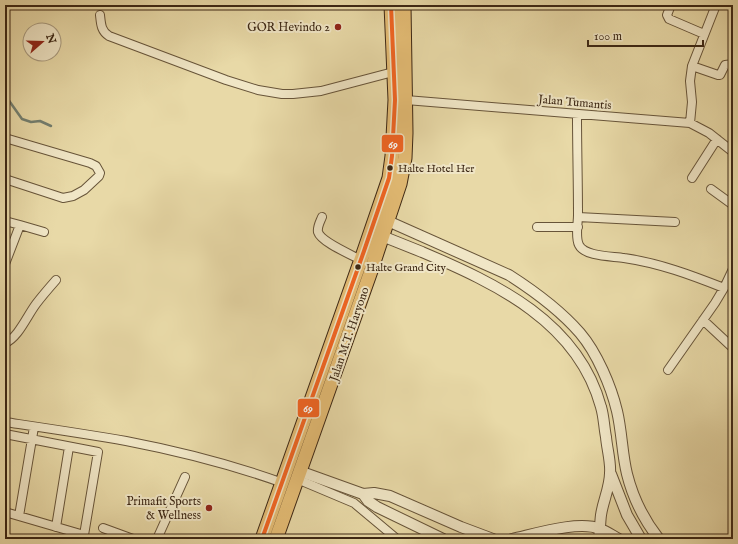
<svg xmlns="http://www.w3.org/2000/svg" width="738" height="544" font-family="'IM FELL English',serif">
<rect width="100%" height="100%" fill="#e8d9a7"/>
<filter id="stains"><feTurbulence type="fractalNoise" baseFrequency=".005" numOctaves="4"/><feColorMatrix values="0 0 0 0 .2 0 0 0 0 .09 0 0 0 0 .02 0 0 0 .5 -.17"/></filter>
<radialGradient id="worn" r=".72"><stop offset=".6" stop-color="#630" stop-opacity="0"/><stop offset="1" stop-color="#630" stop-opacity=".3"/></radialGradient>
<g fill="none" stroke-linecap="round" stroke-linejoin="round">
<!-- stream -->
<path stroke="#737f70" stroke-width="2.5" d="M5,95L22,119L31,122L40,121L51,126"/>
<!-- minor casing -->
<g stroke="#675439" stroke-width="10">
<path id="minor" d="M308,5H382
M671,5L667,15L669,19L704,34
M100,15C101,24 101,31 109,36L226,80L258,90L282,94H293L321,91L397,71
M692,66L718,75H720L725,65L733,64
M406,100L690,123L709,133L733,152
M577,114C577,147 578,181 578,215C578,224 575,237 579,245C585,257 613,256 624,258C659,263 691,275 724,288L733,269
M690,123L692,102L690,81L692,66L716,5
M5,138L90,163L96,166L100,173L99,176L84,190L73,196L63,198L5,179
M692,178L717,139
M711,189L733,205
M322,217C320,222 317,227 318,232C321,242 352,255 361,260
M578,217L675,222
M5,221L20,225L5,264
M20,225L44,232
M537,227H578
M703,320L733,348
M5,343C18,338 27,316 36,304C42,296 49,288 56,280
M668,370L715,303L724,288
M5,422C45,428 86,434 126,441C178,451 233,465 283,483
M5,434L98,452L84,535L5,512
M297,479L354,503L397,539
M19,516L34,427
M56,527L69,447
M103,528L133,539
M157,539L185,477"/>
</g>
<!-- tertiary casing -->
<g stroke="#675439" stroke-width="12">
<path id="tertiary" d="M381,218L509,275C534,291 560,310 580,333C597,353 611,386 617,411C622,432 622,454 627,474C633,498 644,520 659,539
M377,234C392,240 407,246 422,252C497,284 578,322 601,407C604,417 604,427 606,437C607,449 611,462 610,473C610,487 603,501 601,515C600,523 600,531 599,539
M299,471L363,494L374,493L390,496L461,527L493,539
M611,474L627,515L641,539
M363,494L368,501L377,507L443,539
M512,539C535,534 579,520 600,529C607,531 613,536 619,539"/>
</g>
<!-- trunk casing -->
<g stroke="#3c2714" stroke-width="15">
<path id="trunk" d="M262,539L364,251L389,178L392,156L395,100L391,5
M276,539L371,271L400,184L405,158L406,133L404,5"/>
</g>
<!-- minor -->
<use href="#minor" stroke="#f0e6c6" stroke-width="8"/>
<!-- tertiary -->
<use href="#tertiary" stroke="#f0e6c6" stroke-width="10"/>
<!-- trunk -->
<use href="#trunk" stroke="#e4bc74" stroke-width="13"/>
<!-- bus-1 casing -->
<g stroke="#f0e6c6" stroke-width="7">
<path id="bus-1" d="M262,539L364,251L389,178L392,156L395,100L391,5"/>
</g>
<!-- bus-1 -->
<use href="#bus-1" stroke="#f26522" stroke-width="4"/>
</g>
<!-- markers -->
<g fill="#8f2418" stroke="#f0e6c6" stroke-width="1.5">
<circle cx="338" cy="27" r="4"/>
<circle cx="209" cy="508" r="4"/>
</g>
<g fill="#3c2714" stroke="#f0e6c6" stroke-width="1.5">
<circle cx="390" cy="168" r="3.5"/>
<circle cx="358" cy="267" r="3.5"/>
</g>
<g text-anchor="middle" stroke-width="4" stroke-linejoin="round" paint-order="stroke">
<!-- bus labels -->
<g font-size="11" fill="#3c2714" stroke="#f0e6c6" text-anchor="start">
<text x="398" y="172">Halte Hotel Her</text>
<text x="366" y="271">Halte Grand City</text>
</g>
<!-- poi labels -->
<g font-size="12" fill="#3c2714" stroke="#f0e6c6" text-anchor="end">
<text x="330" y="31">GOR Hevindo 2</text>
<text x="201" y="505">Primafit Sports<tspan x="201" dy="14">&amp; Wellness</tspan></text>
</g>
<!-- street labels -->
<g font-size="12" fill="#3c2714" stroke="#f0e6c6">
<text transform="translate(575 102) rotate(5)" y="4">Jalan Tumantis</text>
<text transform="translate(349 334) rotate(-71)" y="4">Jalan M.T. Haryono</text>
</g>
</g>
<g stroke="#f0e6c6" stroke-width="1.5">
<rect x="381" y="134" width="23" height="19" rx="4" fill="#f26522"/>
<rect x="297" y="398" width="23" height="20" rx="4" fill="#f26522"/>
</g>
<g font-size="11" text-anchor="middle" font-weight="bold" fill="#fff">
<text x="393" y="148">69</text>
<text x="308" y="412">69</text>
</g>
<!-- margin -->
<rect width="738" height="544" fill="none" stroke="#e8d9a7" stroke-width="20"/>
<rect x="6" y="6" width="726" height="532" fill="none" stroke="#3c2714" stroke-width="2"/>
<rect x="10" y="10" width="718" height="524" fill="none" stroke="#3c2714"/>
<!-- north arrow -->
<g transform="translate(42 42) rotate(70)"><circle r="19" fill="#f0e6c6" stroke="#a89a7f"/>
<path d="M0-3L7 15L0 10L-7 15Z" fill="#8f2418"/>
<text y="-6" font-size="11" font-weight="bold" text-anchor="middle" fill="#3c2714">N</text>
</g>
<!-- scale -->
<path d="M588 40v6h115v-6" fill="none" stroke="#3c2714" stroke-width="2"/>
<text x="594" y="40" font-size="12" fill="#3c2714" stroke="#f0e6c6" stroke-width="3" paint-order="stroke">100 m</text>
<rect width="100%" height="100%" filter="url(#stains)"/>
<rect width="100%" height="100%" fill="url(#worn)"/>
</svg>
